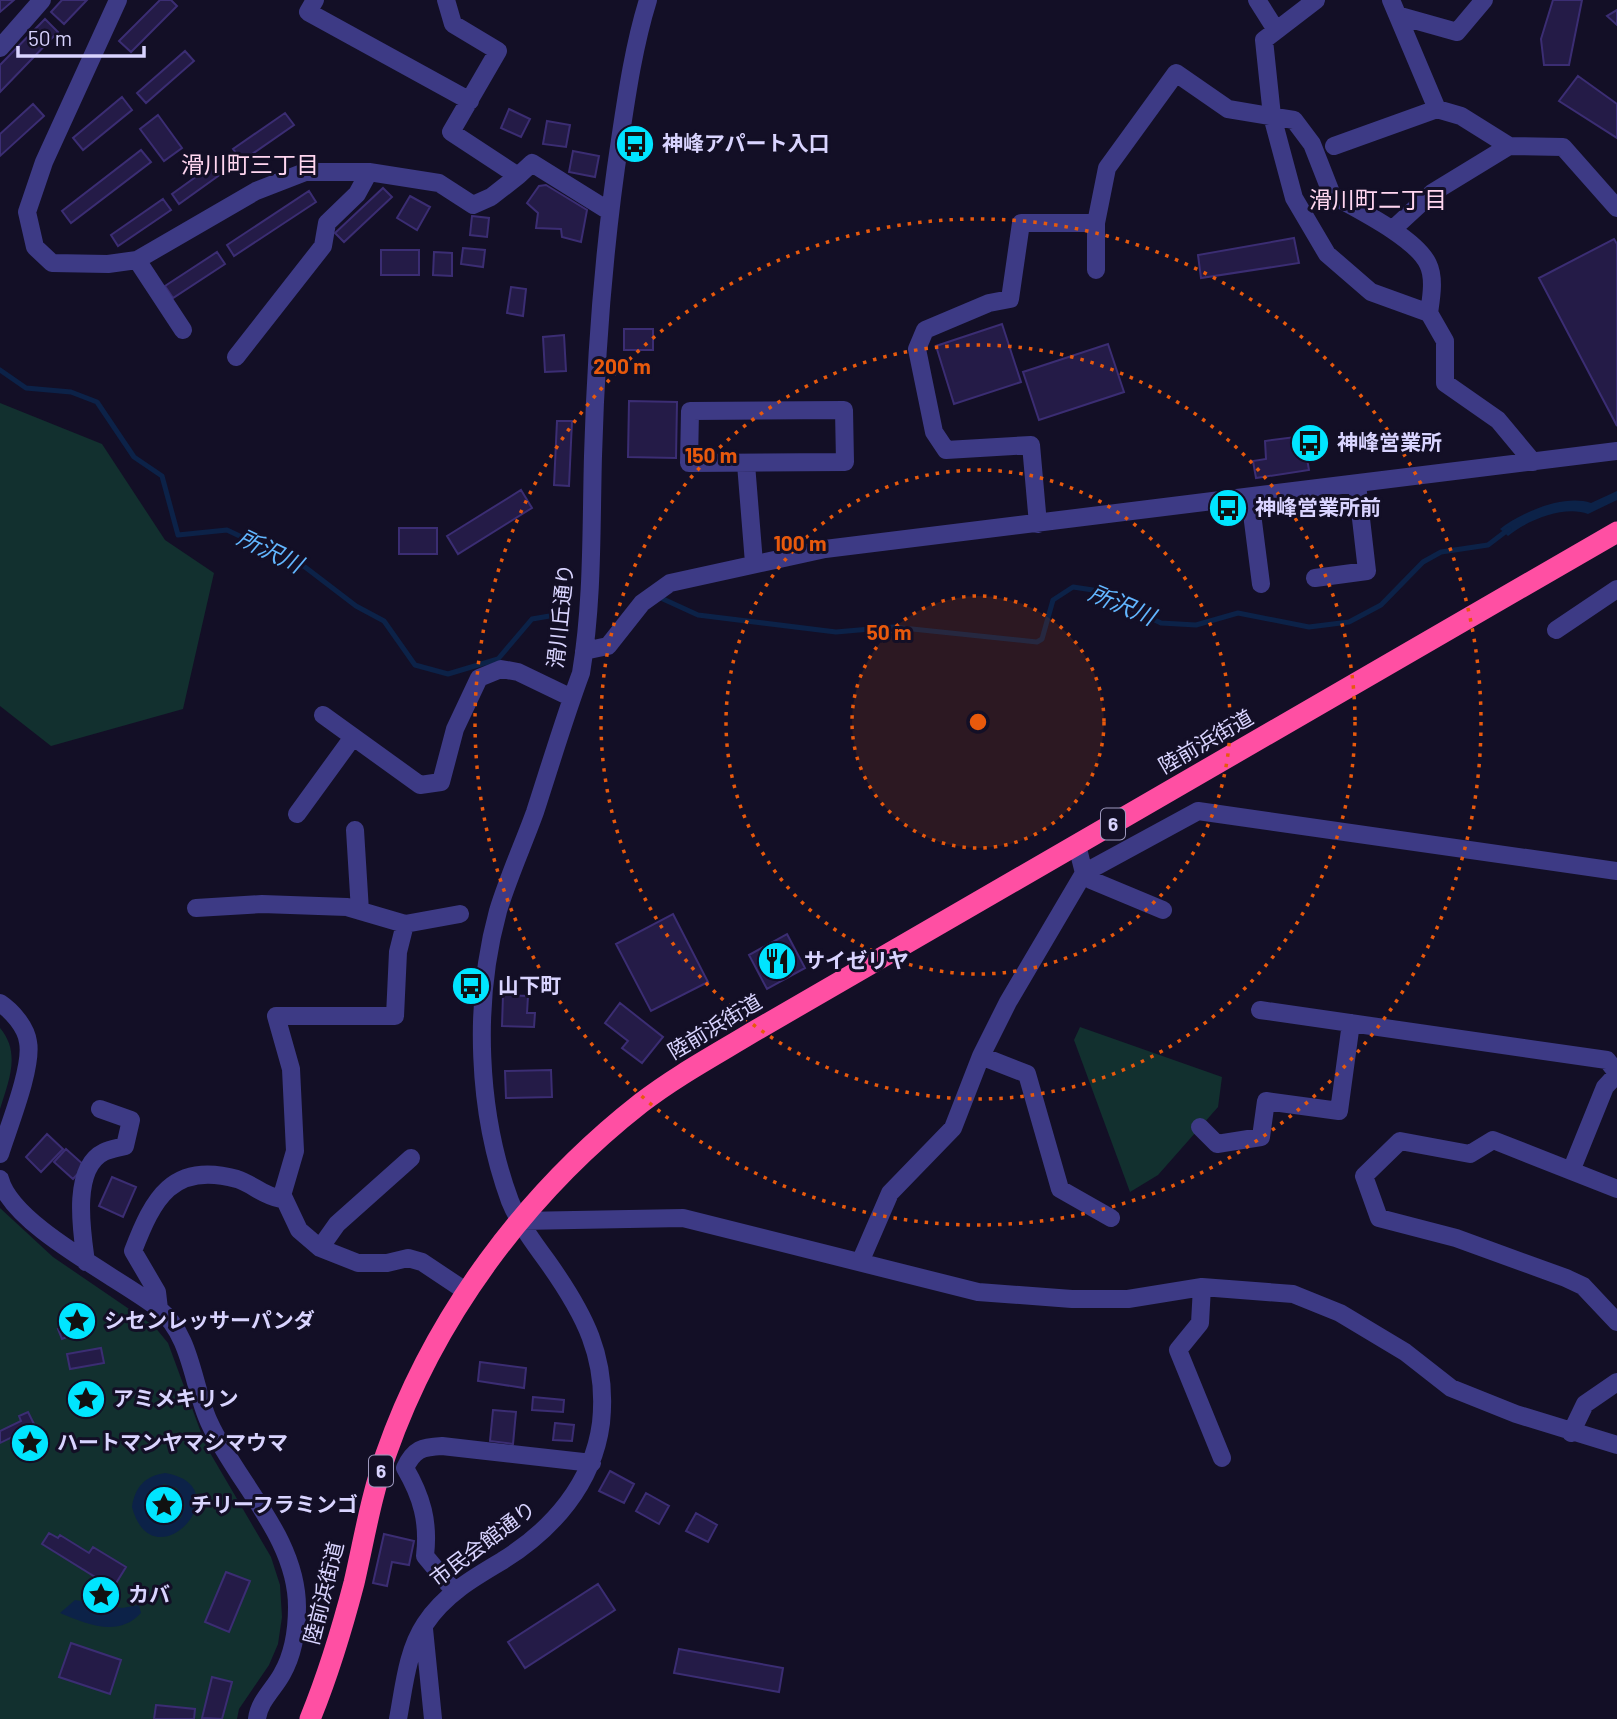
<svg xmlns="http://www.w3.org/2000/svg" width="1617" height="1719" font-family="Barlow,'Noto Sans JP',sans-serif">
<rect width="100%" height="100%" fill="#130f26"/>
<!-- green -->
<path fill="#12302f" d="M0,403L102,444L165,540L214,573L183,709L51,746L0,706Z
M1080,1027L1222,1077L1218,1107L1158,1175L1130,1192L1074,1040Z
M0,1028C21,1053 9,1080 0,1109Z
M0,1208L53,1257L154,1326L168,1343L206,1446L271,1557L280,1585L282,1617L278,1644L269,1665L239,1709L237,1719H0Z"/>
<!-- water -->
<path fill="#0c2248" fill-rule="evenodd" d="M1617,491V500L1588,514C1565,505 1527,520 1508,536L1500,529C1522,512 1564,494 1591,503Z
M165,1473C244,1486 153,1586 132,1507C135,1487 145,1476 165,1473ZM164,1484L177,1488L185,1505L181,1518L172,1523L169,1512L172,1500L164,1496L158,1499L157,1507L163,1513L165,1525C149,1522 141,1511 147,1494Z
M75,1600L122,1608L139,1605L141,1613C118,1638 87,1624 60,1613Z"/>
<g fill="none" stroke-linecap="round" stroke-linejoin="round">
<!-- stream -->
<path stroke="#0c2248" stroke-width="5" d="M0,370L26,388L71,392L97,402L134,457L162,476L178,535L227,530L305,567L356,606L384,621L415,665L448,674L498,659L532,619L567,613
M663,599L698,615L836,632L893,627L1037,642L1042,639L1053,600L1073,587L1093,590L1161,623L1196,625L1238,613L1309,627L1349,622L1381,605L1423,562L1441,552L1488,545L1509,529"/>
</g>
<!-- building -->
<path fill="#241b47" stroke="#3b2d73" stroke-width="2" d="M0,0H14L0,12Z
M62,0H87L64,24L51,12Z
M160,0H171L177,6L131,52L119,41Z
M1553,0H1582L1569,65H1544L1541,39Z
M1617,10V25L1607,16Z
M45,19L58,32L0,92V65Z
M185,51L194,61L146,103L137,93Z
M1578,76L1617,104V138L1559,101Z
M122,97L132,110L83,150L73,138Z
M33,104L44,116L0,156V134Z
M509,109L530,119L521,137L501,128Z
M285,113L294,125L242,161L233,149Z
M158,115L182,148L164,161L140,129Z
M547,121L570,125L566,147L543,144Z
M141,150L151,162L71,223L62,211Z
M573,151L599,156L595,177L569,172Z
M225,156L232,166L179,204L172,194Z
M546,185L587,210L581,242L562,237L561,229L536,228L538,213L527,203L539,186Z
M383,188L392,197L344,242L335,233Z
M309,191L316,202L234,256L227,245Z
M410,196L430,207L417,230L397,218Z
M163,199L171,210L118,246L111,235Z
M472,216L489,218L487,237L470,235Z
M1294,238L1299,263L1201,278L1198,255Z
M1614,239L1617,244V426L1539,278Z
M463,248L485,250L483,267L461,264Z
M381,250H419V275H381Z
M217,252L225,264L173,298L165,286Z
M434,252L452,253V276L433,275Z
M511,287L526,289L523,316L507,313Z
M1002,324L1021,382L954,404L936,346Z
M624,329H653V350H624Z
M564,335L566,371L545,372L543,337Z
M1108,344L1124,392L1039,420L1023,372Z
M629,401L677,402L676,458L628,457Z
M557,421H572L569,486L554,485Z
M1303,436L1309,470L1256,478L1253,461L1266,459L1265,441Z
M521,490L532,508L458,554L447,536Z
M399,528H437V554H399Z
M673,914L708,982L651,1011L616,944Z
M787,934L805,968L767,989L749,955Z
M503,995L528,996L527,1013H535L534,1027L502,1026Z
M620,1003L663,1037L642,1063L622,1048L628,1041L605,1023Z
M551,1070L552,1097L506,1098L505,1071Z
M47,1134L63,1149L41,1172L26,1157Z
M66,1149L85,1166L73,1179L54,1162Z
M112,1177L136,1187L123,1217L99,1206Z
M72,1323L77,1333L62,1339L58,1329Z
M101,1348L104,1363L70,1369L67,1354Z
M480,1362L526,1368L524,1388L478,1381Z
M533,1397L564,1400L563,1412L532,1410Z
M493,1410L516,1412L513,1444L490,1441Z
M28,1412L35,1426L0,1443V1431L21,1421L19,1416Z
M555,1423L574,1425L572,1441L553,1440Z
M610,1471L634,1484L624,1503L599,1491Z
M646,1493L669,1506L659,1524L636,1511Z
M696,1513L717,1525L708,1542L686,1531Z
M49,1533L58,1538L60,1535L89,1553L93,1547L126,1567L113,1588L42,1544Z
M384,1534L414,1541L409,1565L392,1562L387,1586L373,1583Z
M226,1572L250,1581L229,1632L205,1622Z
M598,1584L615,1610L525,1668L508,1642Z
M71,1643L121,1660L110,1694L59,1677Z
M679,1649L783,1668L779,1692L674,1673Z
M212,1677L232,1682L222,1719L202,1718Z
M156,1705L195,1709L194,1719H154Z"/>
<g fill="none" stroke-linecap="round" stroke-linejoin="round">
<!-- minor -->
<path stroke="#3d3a85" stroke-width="18" d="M118,0L44,162L27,212L35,247L52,263L108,264L137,260L256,191L305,172H369L439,183L473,205L491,197L518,176
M315,0L308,12L470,101
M446,0L453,24L498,51L451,132L518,176L532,163L609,211
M1257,0L1276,30
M1316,0L1264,40L1272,116L1294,198L1327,254L1371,292L1429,313L1445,341V383L1498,420L1533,462
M1391,0L1437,109
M1400,16L1457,32L1484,0
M0,48L42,0
M1334,146L1437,109L1461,116L1509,146L1563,147L1617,208
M1096,223V270
M1393,229L1432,193L1509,146
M137,260L183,330
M236,357L323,246L327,223L357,194L369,172
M844,410L845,462L689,463L690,411Z
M746,464L754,563
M1250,498L1261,584
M1038,524L1031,445L946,450L934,432L917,349L925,330L989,303L1010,299L1021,223H1096L1107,168L1176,73L1228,109L1294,120L1312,144L1332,195C1357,209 1416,238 1428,264C1435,278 1431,299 1429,313
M1315,578L1367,571L1357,484
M1556,630L1617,589
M584,651L608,646L642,603L670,583L825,549L1617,451
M323,715L420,785L441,782L455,729L479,678L501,669L518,672L572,698
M297,814L353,737
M355,830L360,911
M196,908L262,904L347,907L405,924
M1163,910L1091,880L1084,873L1198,811L1617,871
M0,1003C12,1011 26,1027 28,1042C33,1067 8,1128 0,1154
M1260,1010L1607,1060L1617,1073
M981,1056L1027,1074L1060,1189L1111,1218
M1200,1127L1217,1144L1261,1137L1266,1101L1339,1111L1351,1023
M1571,1171L1605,1087L1617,1074
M0,1179C12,1226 120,1278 158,1308C192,1336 192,1384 209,1422C236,1482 297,1537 297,1607C297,1630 294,1653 282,1674C274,1689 259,1701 257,1719
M1617,1189L1493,1140L1470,1154L1400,1141L1364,1176L1379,1218L1456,1238L1566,1278L1583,1286L1617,1322
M282,1194L299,1230L320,1248L358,1263H387L408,1258L422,1262L467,1292
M520,1221L683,1218L978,1292L1072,1299H1128L1202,1287L1293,1294L1340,1313L1405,1352L1451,1388L1516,1414L1617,1445
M320,1248L337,1224L411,1158
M861,1260L890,1193L953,1128L981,1056L1008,1002L1084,873L1077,845
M86,1262C82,1233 71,1168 104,1152C110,1149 118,1148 125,1146L131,1120L100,1109
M1202,1287L1200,1323L1178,1350L1222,1458
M159,1309L157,1292L133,1251C153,1199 172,1161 237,1179C253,1184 261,1195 281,1199L295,1151L291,1069L276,1016H395L398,952L405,924L460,914
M1571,1433L1585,1404L1617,1382
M455,1592L425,1556C429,1522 422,1497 405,1468C414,1449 422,1447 442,1446L592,1463
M424,1629L433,1719
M398,1719C404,1687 407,1651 425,1624C444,1595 473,1578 502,1561C552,1530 593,1484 601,1423C608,1357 584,1313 547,1261C533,1242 519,1223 510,1201C477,1112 473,1002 498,911C508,878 523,845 535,812C550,766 564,719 581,673C593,601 591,528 593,456C596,350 604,245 620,140C627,93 634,45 648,0"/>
<!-- highway -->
<path stroke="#ff4fa3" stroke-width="21" d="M310,1719C328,1675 342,1629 354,1583C364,1540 371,1496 386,1454C434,1317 526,1193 641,1103C676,1076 715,1055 753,1032L1617,532"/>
</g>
<!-- distance rings -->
<circle cx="978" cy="722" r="126" fill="#e8590c" fill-opacity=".12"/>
<g fill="none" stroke="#e8590c" stroke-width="3.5" stroke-dasharray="3.5 7">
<circle cx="978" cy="722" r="126"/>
<circle cx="978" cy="722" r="252"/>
<circle cx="978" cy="722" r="377"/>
<circle cx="978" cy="722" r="503"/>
</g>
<!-- icons -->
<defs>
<g id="bus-disc" transform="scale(2.0125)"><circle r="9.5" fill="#00e5ff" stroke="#130f26"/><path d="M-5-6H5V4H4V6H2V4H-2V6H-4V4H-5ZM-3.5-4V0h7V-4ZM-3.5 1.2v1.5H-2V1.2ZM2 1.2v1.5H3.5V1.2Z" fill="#111"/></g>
<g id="restaurant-disc" transform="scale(2.0125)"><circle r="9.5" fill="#00e5ff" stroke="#130f26"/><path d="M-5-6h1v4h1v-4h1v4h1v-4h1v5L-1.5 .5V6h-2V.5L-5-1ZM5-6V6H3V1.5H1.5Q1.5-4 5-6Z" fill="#111"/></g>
<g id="sight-disc" transform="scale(2.0125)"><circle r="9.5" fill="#00e5ff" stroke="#130f26"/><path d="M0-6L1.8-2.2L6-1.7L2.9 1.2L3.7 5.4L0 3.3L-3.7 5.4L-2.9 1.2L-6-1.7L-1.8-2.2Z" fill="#111"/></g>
</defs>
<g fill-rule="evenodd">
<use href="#bus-disc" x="635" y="144"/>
<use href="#bus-disc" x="1310" y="443"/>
<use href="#bus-disc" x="1228" y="508"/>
<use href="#restaurant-disc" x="777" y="961"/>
<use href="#bus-disc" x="471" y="986"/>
<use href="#sight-disc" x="77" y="1321"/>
<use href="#sight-disc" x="86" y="1399"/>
<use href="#sight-disc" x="30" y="1443"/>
<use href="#sight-disc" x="164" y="1505"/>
<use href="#sight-disc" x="101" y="1595"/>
</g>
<g text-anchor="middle" stroke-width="6" stroke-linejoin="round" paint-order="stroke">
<!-- shield labels -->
<g fill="#130f26" stroke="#9e99be" stroke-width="2">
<rect x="1101" y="808.5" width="24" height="31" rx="5"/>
<rect x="369" y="1455.5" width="24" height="31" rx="5"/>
</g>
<g font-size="19" font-weight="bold" fill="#d9d4ff">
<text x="1113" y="831">6</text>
<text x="381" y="1478">6</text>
</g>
<!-- poi labels -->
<g font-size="21" font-weight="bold" fill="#d9d4ff" stroke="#130f26" text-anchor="start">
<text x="662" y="151">神峰アパート入口</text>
<text x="1337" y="450">神峰営業所</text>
<text x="1255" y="515">神峰営業所前</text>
<text x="804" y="968">サイゼリヤ</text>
<text x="498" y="993">山下町</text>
<text x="104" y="1328">シセンレッサーパンダ</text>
<text x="113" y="1406">アミメキリン</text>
<text x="57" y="1450">ハートマンヤマシマウマ</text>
<text x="191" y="1512">チリーフラミンゴ</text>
<text x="128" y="1602">カバ</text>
</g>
<!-- street labels -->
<g font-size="21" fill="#d9d4ff" stroke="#130f26">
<text transform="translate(561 616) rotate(-84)" y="7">滑川丘通り</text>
<text transform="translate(1206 742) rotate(-30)" y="7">陸前浜街道</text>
<text transform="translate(715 1027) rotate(-31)" y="7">陸前浜街道</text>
<text transform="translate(483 1544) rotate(-37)" y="7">市民会館通り</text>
<text transform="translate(324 1593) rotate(-76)" y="7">陸前浜街道</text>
</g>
<!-- neighbourhood labels -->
<g font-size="23" fill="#ffd6f0" stroke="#130f26">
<text x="250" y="173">滑川町三丁目</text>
<text x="1378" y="208">滑川町二丁目</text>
</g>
<!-- water labels -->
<g font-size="23" font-style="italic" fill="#62b6ff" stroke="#130f26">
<text transform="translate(270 551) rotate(26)" y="8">所沢川</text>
<text transform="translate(1122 605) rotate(23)" y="8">所沢川</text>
</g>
</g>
<circle cx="978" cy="722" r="10" fill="#e8590c" stroke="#130f26" stroke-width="3.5"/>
<g font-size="21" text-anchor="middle" font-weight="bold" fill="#e8590c" stroke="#130f26" stroke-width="6" stroke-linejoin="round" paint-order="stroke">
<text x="622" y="374">200 m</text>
<text x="711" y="463">150 m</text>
<text x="800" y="551">100 m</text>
<text x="889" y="640">50 m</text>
</g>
<!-- scale -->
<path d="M18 46v10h126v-10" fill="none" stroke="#d9d4ff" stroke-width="3.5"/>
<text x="28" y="46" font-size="21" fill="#d9d4ff" stroke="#130f26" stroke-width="5" paint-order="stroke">50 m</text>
</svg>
